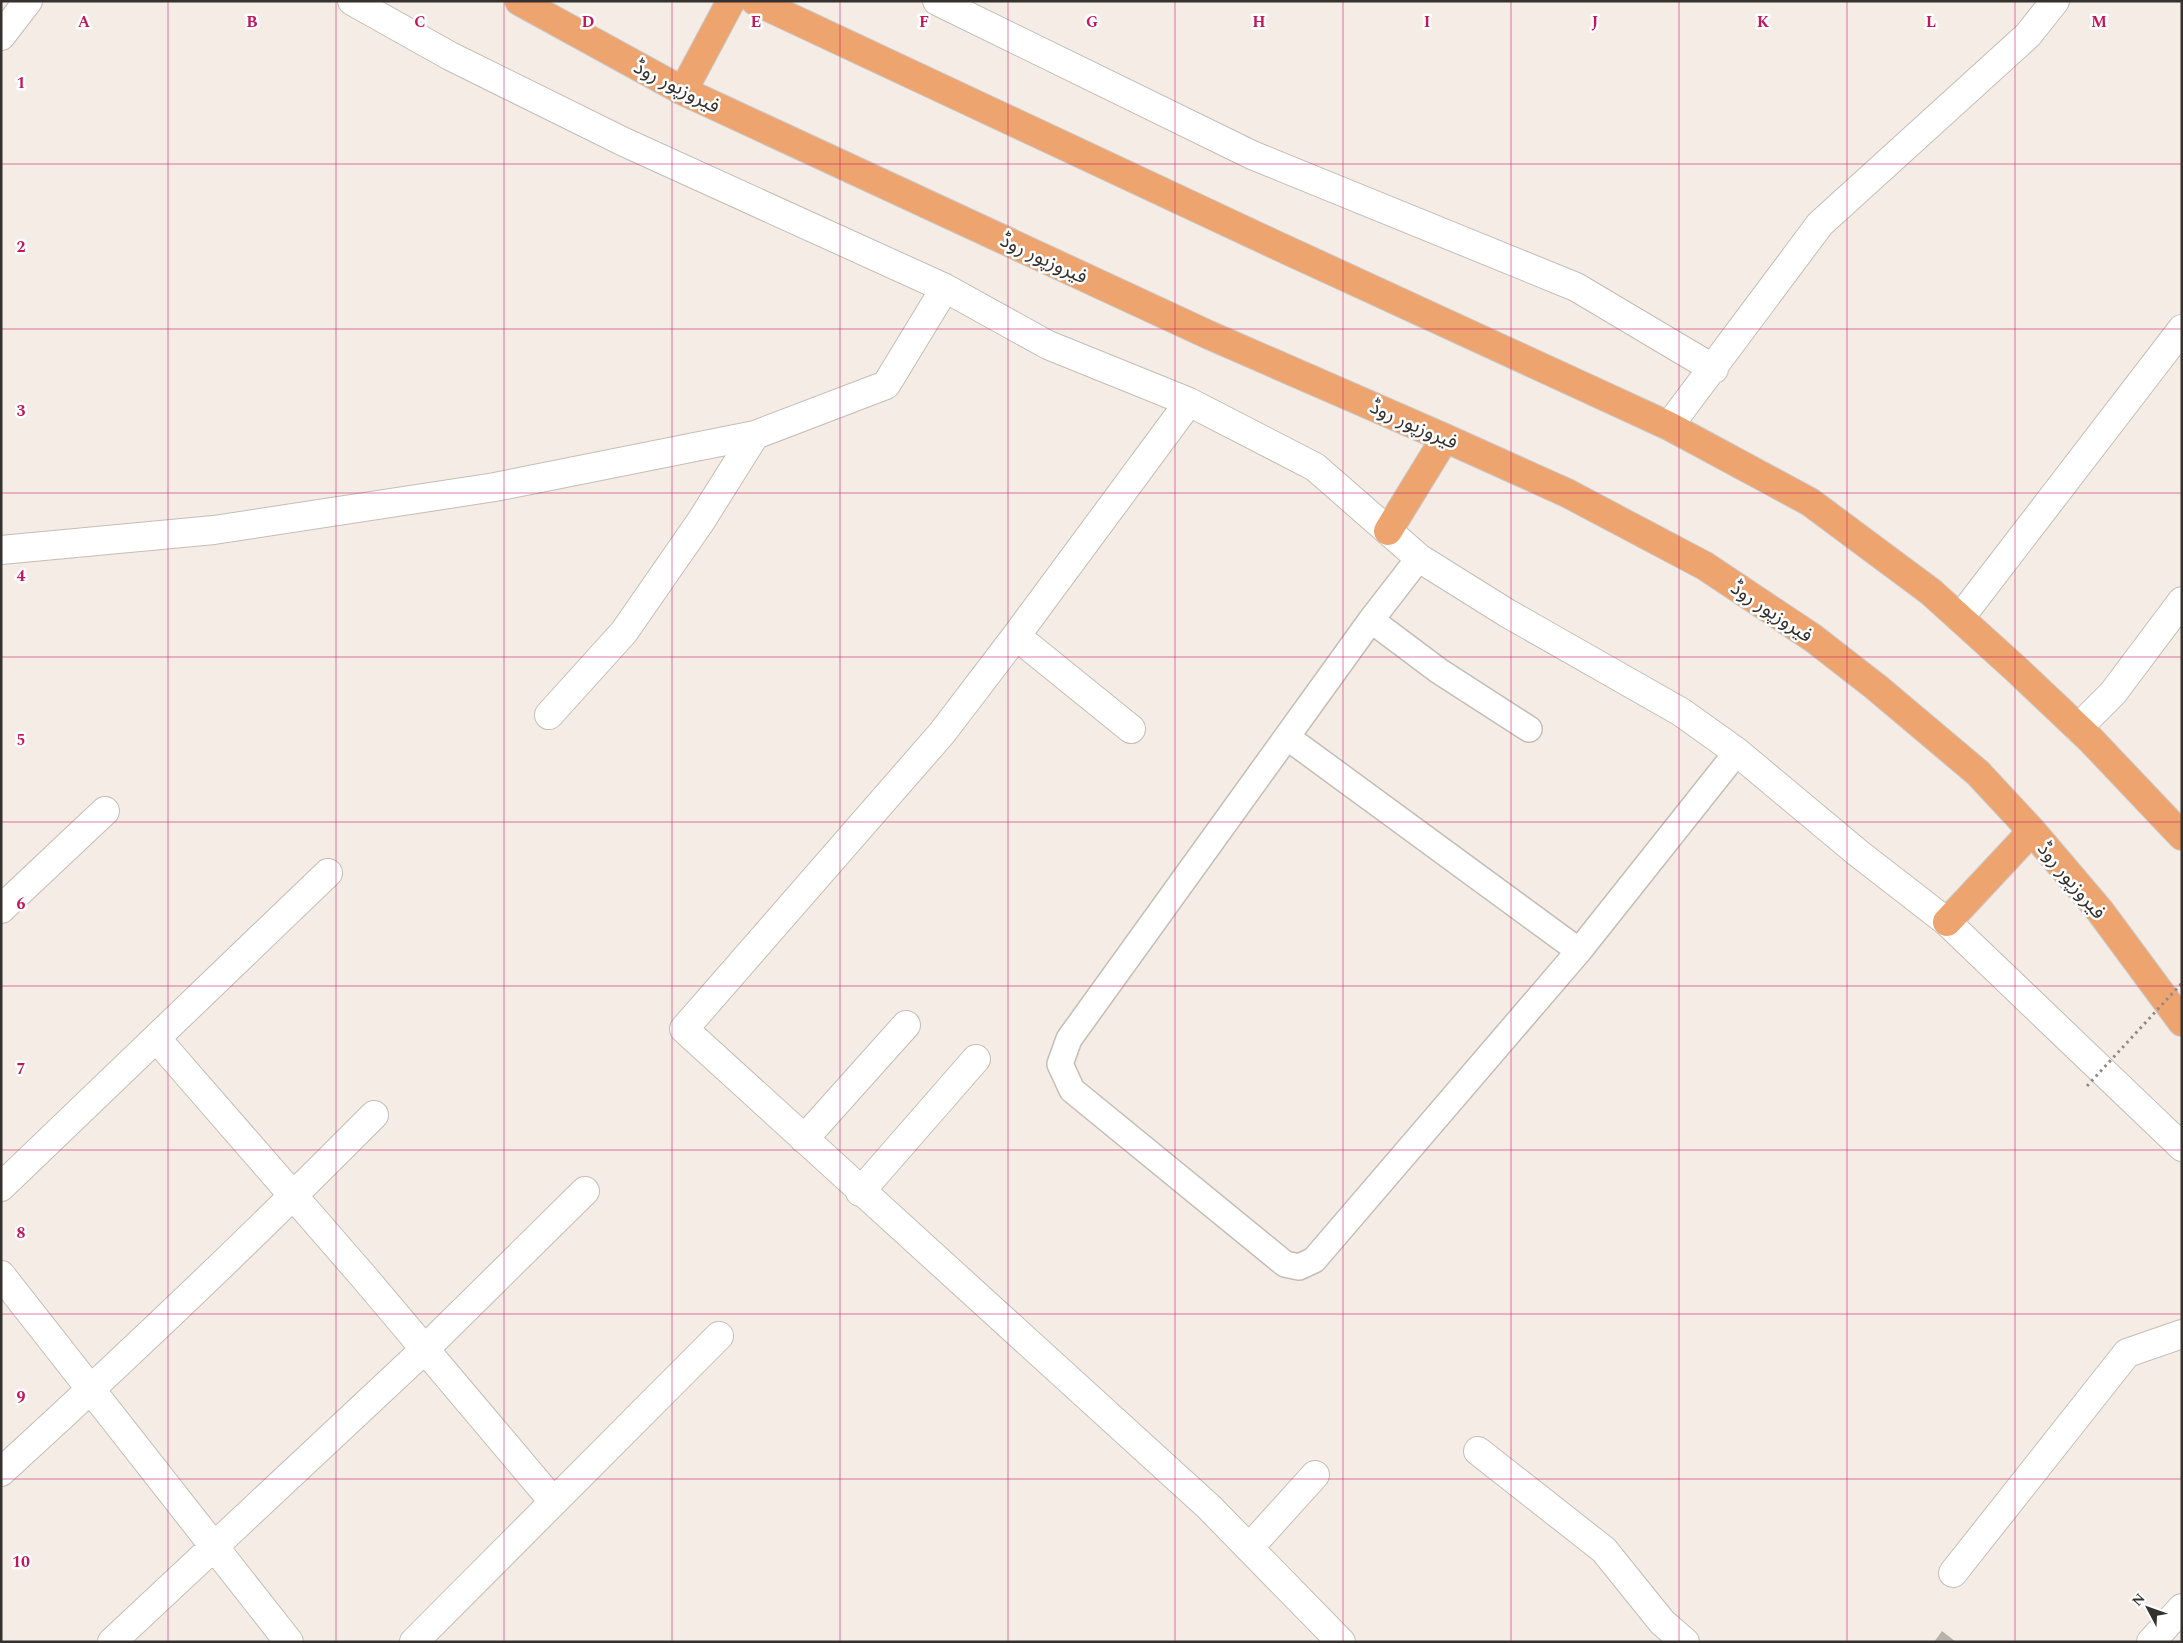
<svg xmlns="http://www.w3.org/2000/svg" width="2183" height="1643" font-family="Spectral,'Noto Sans Arabic',serif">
<rect width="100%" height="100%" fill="#f4ece5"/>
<!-- building -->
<path fill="#b9b2ab" d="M1942,1631L1956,1642H1934Z"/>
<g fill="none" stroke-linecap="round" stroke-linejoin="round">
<!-- service casing -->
<g stroke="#c4bdb6" stroke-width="28">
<path id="service" d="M1419,558L1371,620L1069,1039L1060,1064L1072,1090L1285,1264L1299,1267L1314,1260L1579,951L1737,752
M1371,620L1439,671L1529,729
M1287,737L1579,951"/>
</g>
<!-- minor casing -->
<g stroke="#c4bdb6" stroke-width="30">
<path id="minor" d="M352,1L450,56L624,142L945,288L1048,345L1189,402L1315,467L1419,558L1507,613L1681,712L1737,752L1858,853L1947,922L2182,1147
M937,1L1252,155L1576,287L1714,369
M1,36L28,1
M1189,402L1016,636L942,733L684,1029L1209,1507L1341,1642
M1669,426L1820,224L2028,35L2055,1
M1,550L214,530L495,487L755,435L886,385L945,288
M1960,618L2182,329
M1016,636L1131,729
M549,715L624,632L701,521L755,435
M2078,728L2113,693L2182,601
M1,909L105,811
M156,1038L363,1276L553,1501
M804,1139L906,1025
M1,1187L328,873
M860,1192L976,1059
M1,1275L289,1642
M1478,1451L1604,1550L1662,1622L1685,1642
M1,1472C128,1356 253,1237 374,1115
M1249,1548L1315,1475
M1953,1573L2127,1353L2182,1334
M112,1642L425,1349L585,1191
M414,1642L719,1336
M2151,1642L2182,1608"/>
</g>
<!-- trunk casing -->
<g stroke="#cac9c9" stroke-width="30">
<path id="trunk" d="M519,1L683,91L1209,335L1445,438L1567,493L1705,566L1813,638L1876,687L1978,773L2032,831L2100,911L2182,1022
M755,1L1278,246L1669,426L1810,502L1931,592L2016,669L2090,739L2182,836
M683,91L731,1
M1388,531L1445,438
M1947,922L2032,831"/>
</g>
<!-- service -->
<use href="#service" stroke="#fff" stroke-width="25"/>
<!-- minor -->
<use href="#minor" stroke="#fff" stroke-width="28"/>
<!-- trunk -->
<use href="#trunk" stroke="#eea46e" stroke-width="28"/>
<!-- path-bridge -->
<path stroke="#918b86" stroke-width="3" stroke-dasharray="2.5 4" stroke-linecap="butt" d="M2087,1086L2182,983"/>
</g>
<!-- grid -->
<path fill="none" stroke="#c2185b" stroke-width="1" stroke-opacity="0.55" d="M168,1V1642M336,1V1642M504,1V1642M672,1V1642M840,1V1642M1008,1V1642M1175,1V1642M1343,1V1642M1511,1V1642M1679,1V1642M1847,1V1642M2015,1V1642M1,164H2182M1,329H2182M1,493H2182M1,657H2182M1,822H2182M1,986H2182M1,1150H2182M1,1314H2182M1,1479H2182"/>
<g text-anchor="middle" stroke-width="5" stroke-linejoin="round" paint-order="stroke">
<!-- street labels -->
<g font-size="20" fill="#34312e" stroke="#fff">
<text transform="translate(677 86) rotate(27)" y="7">فیروزپور روڈ</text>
<text transform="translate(1044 258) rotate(25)" y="7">فیروزپور روڈ</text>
<text transform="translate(1414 424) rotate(24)" y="7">فیروزپور روڈ</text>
<text transform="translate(1772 611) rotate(34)" y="7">فیروزپور روڈ</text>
<text transform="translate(2072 880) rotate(50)" y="7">فیروزپور روڈ</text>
</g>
</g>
<g font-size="16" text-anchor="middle" font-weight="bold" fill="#c2185b" stroke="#fff" stroke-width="5" stroke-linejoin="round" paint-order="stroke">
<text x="84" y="27">A</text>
<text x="252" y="27">B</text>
<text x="420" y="27">C</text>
<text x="588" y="27">D</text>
<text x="756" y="27">E</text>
<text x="924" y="27">F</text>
<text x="1092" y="27">G</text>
<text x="1259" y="27">H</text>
<text x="1427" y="27">I</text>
<text x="1595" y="27">J</text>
<text x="1763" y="27">K</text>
<text x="1931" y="27">L</text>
<text x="2099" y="27">M</text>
<text x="21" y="88">1</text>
<text x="21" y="252">2</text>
<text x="21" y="416">3</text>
<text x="21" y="581">4</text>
<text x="21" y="745">5</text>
<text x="21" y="909">6</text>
<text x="21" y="1074">7</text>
<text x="21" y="1238">8</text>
<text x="21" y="1402">9</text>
<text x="21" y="1567">10</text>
</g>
<!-- border -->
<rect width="2183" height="1643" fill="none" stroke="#34312e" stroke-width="5"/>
<!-- north arrow -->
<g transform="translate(2148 1608) rotate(311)" stroke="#ffffff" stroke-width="4" paint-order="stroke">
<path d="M0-4L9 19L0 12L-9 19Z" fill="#34312e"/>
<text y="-8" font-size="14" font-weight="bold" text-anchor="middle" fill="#34312e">N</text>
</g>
</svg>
